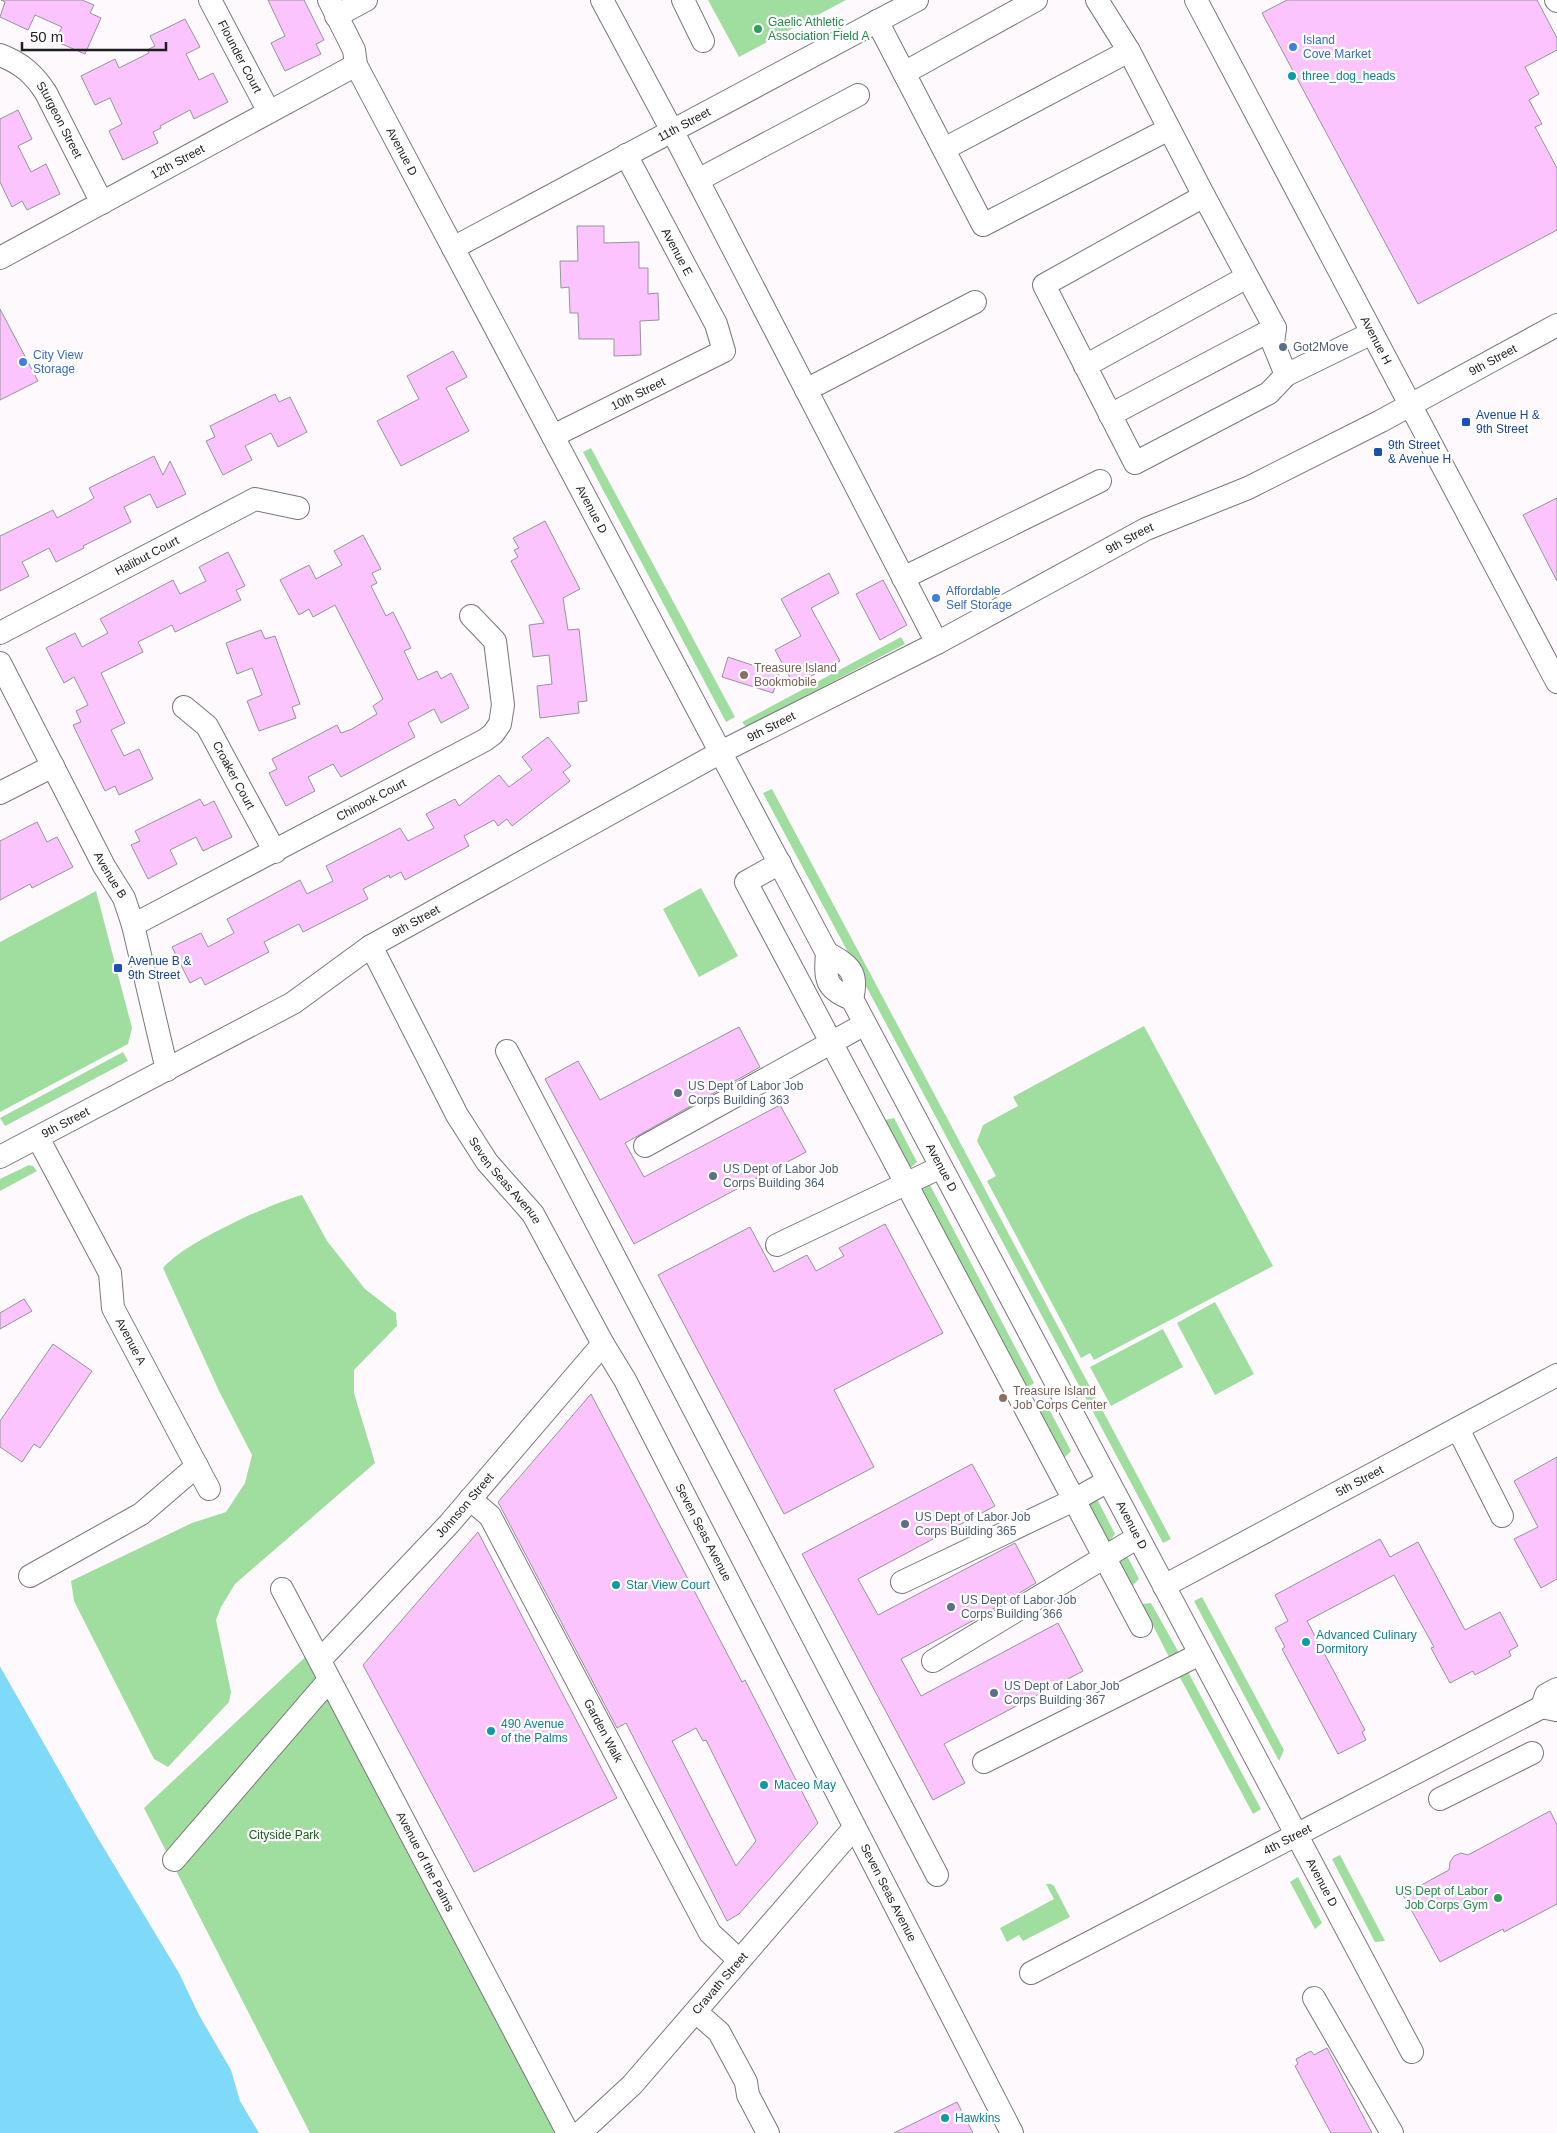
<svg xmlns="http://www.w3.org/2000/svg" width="1557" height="2133" font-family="Arial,sans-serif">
<rect width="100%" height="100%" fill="#fdf9fd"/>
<!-- green -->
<path fill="#a0de9f" d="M708,0H846L739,57Z
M591,448L735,717L726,722L583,452Z
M901,637L905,644L746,727L742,722Z
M772,789L1171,1539L1163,1543L763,793Z
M701,888L738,956L699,977L663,909Z
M96,891L132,1028L128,1044L0,1112V942Z
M1144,1026L1273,1266L1094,1360L1090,1353L1081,1358L987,1181L996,1176L977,1141L983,1125L1018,1106L1013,1097Z
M123,1052L128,1061L5,1126L0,1118Z
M894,1118L917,1162L910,1168L885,1120Z
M29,1165L33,1166L37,1171L0,1191V1179Z
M930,1185L1034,1383L1027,1388L920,1187Z
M302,1195L327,1241L365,1289L396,1313L397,1326L354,1370V1393L375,1463L235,1584L221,1607L216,1620L231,1692L229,1702L168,1767L154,1759L74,1601L71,1581L192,1523L226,1512L245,1483L252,1455L219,1391L163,1268C184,1243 269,1204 302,1195Z
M1215,1302L1254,1374L1215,1395L1177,1323Z
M1163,1329L1183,1367L1111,1406L1090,1367Z
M1047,1405L1071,1451L1064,1458L1038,1408Z
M1086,1499H1097L1115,1534L1109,1542Z
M1114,1552H1125L1139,1579L1132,1586Z
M1202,1597L1284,1750L1279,1761L1194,1601Z
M1151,1603L1178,1651L1171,1661L1142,1604Z
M315,1648L557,2133H310L144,1808Z
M1176,1670H1187L1261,1809L1253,1814Z
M1340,1855L1385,1941L1375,1942L1332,1859Z
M1298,1877L1322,1923L1315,1929L1290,1882Z
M1046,1884H1051L1054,1886L1070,1917L1023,1941L1019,1935L1007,1942L1000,1928L1054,1899Z"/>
<!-- water -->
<path fill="#7fd9f9" d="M0,1615L283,2133H0Z"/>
<!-- pier -->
<path fill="#fdf9fd" d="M0,1612L2,1613L285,2133H259L240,2101L231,2070L199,2015L179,1973L96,1835L2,1670L0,1666Z"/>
<!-- building -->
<path fill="#fbc4fe" stroke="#979498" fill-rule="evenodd" d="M1,0H82L94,5L90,13L101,18L85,54L55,41L62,27L35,15L28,30L0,17L5,2Z
M268,0H304L324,40L316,44L321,54L285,71L271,43L285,36Z
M1287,0H1537L1557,38V50L1525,67L1539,94L1529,100L1542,124L1535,127L1557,168V230L1418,304L1262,13Z
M185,19L200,47L186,54L199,80L213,73L228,102L194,119L190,110L160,126L161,128L153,132L158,143L123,160L109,131L122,124L110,98L95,105L81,76L115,59L119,68L149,53L147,50L155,46L150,36Z
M18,110L32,139L18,146L31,172L46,164L60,194L27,210L22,201L12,207L0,182V119Z
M577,226H604V243L639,242V268H648V294L658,293L659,320L640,321L641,355L614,356V339H579L578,313H570L569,287L561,288L560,261H578Z
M0,309L38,381L0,400Z
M453,351L467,377L446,388L469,431L401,466L377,421L419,399L407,376Z
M275,394L279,402L290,397L307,432L278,447L271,433L245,446L252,460L223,475L206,441L215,437L210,426Z
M154,456L163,475L170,461L186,494L157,508L150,494L124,507L131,522L83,546L84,548L56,562L49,548L22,562L29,576L0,591V536L53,510L57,518L86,503L94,498L89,488Z
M1557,498V581L1523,515Z
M545,521L580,589L563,598L568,630L579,629L587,701L578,702L579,713L540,718L537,686L552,684L549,655L533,657L529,625L544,623L511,561L518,557L514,550L519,548L513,538Z
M363,535L381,569L372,573L377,583L371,586L386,616L393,612L411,648L404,651L418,680L437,671L441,679L451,673L469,708L441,723L434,709L408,723L415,737L341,777L333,764L308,777L315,791L286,806L269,773L277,769L272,759L337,725L341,733L352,729L377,714L373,706L383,699L335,605L313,617L309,609L299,615L280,580L309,565L316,579L342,565L334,551Z
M228,552L245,586L236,590L241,600L175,632L172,625L138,642L143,652L101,673L125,723L111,730L124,756L139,749L153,779L119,795L115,786L105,791L73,725L81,722L76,711L88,705L74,677L64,683L46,648L75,633L82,647L108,633L100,619L173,580L180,594L206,581L199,567Z
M829,573L839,593L811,608L840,661L794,685L775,650L801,636L781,599Z
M883,580L907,625L880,640L856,594Z
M261,630L265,639L275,636L300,704L292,707L296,718L259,731L247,701L262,695L252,668L237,674L226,643Z
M728,657L779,674L773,693L722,677Z
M548,737L571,766L563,772L570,781L512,826L507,819L498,826L494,820L464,836L469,846L405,880L401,872L390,878L389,875L363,889L368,899L303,932L299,924L264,942L269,952L205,985L201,977L190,983L172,947L201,933L208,947L234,933L227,919L300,880L307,894L333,881L326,866L400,828L408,841L434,828L426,814L455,799L459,806L499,775L509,787L532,770L522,757Z
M200,799L204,806L214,801L232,837L203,851L196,837L170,850L177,864L148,879L131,845L140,841L135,831Z
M37,822L47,842L57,837L73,867L32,888L30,884L0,900V841Z
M739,1027L760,1067L625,1143L644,1177L780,1105L806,1152L634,1244L545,1079L578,1061L600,1100Z
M885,1224L943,1333L834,1390L874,1467L784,1514L658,1275L750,1227L774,1272L807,1255L816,1271L844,1256L839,1248Z
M24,1299L32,1311L0,1329V1313Z
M53,1344L92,1371L40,1448L34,1444L22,1462L0,1447V1421Z
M591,1394L742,1682L745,1680L818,1823L739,1914L727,1921L626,1723L617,1728L498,1502ZM696,1728L703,1741L706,1740L756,1841L736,1866L672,1741Z
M1557,1457V1579L1541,1588L1514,1539L1538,1527L1514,1481Z
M972,1464L995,1506L858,1579L878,1615L1015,1543L1036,1583L978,1618L901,1659L921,1696L1058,1623L1083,1671L944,1744L965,1783L933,1800L802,1554Z
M478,1532L617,1798L474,1872L363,1665Z
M1380,1539L1390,1557L1418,1542L1465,1630L1500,1612L1518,1646L1509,1651L1511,1656L1475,1675L1473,1671L1450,1683L1431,1648L1434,1647L1394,1575L1307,1621L1365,1730L1362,1732L1366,1740L1338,1754L1282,1649L1285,1647L1275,1628L1288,1621L1275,1595Z
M1550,1811L1557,1825V1904L1504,1932L1503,1929L1440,1962L1403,1895L1449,1870L1450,1862L1454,1856L1461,1853L1468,1855Z
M1327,2048L1372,2133H1331L1295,2066L1298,2064L1296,2059L1311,2051L1314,2055Z
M957,2102L973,2133H894Z"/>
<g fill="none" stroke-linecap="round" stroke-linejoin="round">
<!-- minor casing -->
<g stroke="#7a777a" stroke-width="24">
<g id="minor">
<path id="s1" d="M210,0L269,112"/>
<path id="s2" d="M329,0L354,50L356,65L827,953C825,979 825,989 852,999L1412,2052"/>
<path d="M602,0L676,138L937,643"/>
<path d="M683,0L703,41"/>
<path d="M1097,0L1129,51L1204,196L1044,285L1135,463L1269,393L1286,375L1372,333"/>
<path id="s3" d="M1196,0L1557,682"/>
<path d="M1556,0L1557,1"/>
<path d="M336,16L366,0"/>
<path d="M877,21L983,225L1169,129"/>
<path id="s4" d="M0,55C21,63 34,74 46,93L102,203"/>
<path d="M904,73L1036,0"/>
<path d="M944,149L1129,51"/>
<path d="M698,180L858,95"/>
<path d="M1204,196L1275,328L1273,343L1286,375"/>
<path id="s5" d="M453,248L917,0"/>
<path id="s6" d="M0,258L356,65"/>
<path d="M1085,366L1247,277"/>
<path d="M806,390L975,302"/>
<path d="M1110,415L1275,328"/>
<path id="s7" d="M553,436L724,351L716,324L626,155"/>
<path d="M903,578L1100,481"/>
<path id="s8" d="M0,633L255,499L298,508"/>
<path id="s9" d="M0,663L104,866L124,898L133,925L167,1070"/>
<path id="s10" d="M184,707L207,726L275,852"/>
<path d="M0,793L53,766"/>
<path d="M780,863L746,882L1141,1626"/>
<path id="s11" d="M133,925L485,740L493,734L500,724L503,705L495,641L471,616"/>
<path id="s12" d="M371,946L457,1115L487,1162L533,1214L603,1344L625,1380L1012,2133"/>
<path d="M827,953C849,965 859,972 852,999"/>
<path d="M507,1051L937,1875"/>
<path id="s13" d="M38,1138L110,1273L113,1308L209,1489"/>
<path d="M645,1146L865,1024"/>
<path id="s14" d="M0,1157L293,1003L371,946L721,752L937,643L1146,529L1248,488L1381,421L1557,325"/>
<path d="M777,1245L941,1167"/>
<path d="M1458,1429L1502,1516"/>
<path id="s15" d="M470,1499L490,1516L710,1933L739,1960"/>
<path d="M30,1576L141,1514L197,1466"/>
<path d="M902,1582L1074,1500L1108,1481"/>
<path id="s16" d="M1164,1586L1557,1375"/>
<path id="s17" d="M282,1589L568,2133"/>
<path id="s18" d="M320,1660L449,1524L603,1344"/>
<path d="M933,1661L1138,1537"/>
<path d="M1556,1710L1542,1707L1546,1695L1557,1689"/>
<path d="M984,1762L1200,1654"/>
<path d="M1440,1799L1532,1753"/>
<path d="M174,1860L323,1687"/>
<path id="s19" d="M1031,1973L1542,1707"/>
<path d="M1314,1998L1392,2133"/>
<path d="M696,2012L719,2032L746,2082L748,2095L768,2133"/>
<path id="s20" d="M580,2133L632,2085L854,1828"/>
</g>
</g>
<!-- minor -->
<use href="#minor" stroke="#fff" stroke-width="22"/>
</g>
<!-- markers -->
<g fill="#2e9e5b" stroke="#fff" stroke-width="2">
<circle cx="758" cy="29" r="5"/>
<circle cx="1498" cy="1898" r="5"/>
</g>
<g fill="#3f7fe0" stroke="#fff" stroke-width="2">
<circle cx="1293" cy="47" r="5"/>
<circle cx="23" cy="362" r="5"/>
<circle cx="936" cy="598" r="5"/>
</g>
<g fill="#0f9aa8" stroke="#fff" stroke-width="2">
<circle cx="1292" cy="76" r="5"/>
<circle cx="616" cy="1585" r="5"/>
<circle cx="1306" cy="1642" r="5"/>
<circle cx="491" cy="1731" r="5"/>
<circle cx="764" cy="1785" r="5"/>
<circle cx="945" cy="2118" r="5"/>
</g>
<g fill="#5c6f8a" stroke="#fff" stroke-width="2">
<circle cx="1283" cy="347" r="5"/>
<circle cx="678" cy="1093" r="5"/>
<circle cx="713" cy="1176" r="5"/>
<circle cx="905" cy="1524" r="5"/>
<circle cx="951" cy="1607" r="5"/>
<circle cx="994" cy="1693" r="5"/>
</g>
<g fill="#1a4fb4" stroke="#fff" stroke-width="2">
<rect x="1461" y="417" width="10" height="10" rx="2.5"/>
<rect x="1373" y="447" width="10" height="10" rx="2.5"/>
<rect x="113" y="963" width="10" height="10" rx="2.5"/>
</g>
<g fill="#8d6e63" stroke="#fff" stroke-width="2">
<circle cx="744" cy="675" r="5"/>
<circle cx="1003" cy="1398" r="5"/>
</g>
<g text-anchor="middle" stroke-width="4.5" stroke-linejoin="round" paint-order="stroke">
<!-- leisure labels -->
<g font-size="12" fill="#27864d" stroke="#fff" text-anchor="start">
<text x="768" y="26">Gaelic Athletic<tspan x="768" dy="14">Association Field A</tspan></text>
<text x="1488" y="1895" text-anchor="end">US Dept of Labor<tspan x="1488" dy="14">Job Corps Gym</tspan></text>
</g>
<!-- shop labels -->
<g font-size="12" fill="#366cbe" stroke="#fff" text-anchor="start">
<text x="1303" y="44">Island<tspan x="1303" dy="14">Cove Market</tspan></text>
<text x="33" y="359">City View<tspan x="33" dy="14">Storage</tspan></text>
<text x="946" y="595">Affordable<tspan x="946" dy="14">Self Storage</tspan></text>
</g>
<!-- street labels -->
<g font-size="12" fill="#1f1e1f" stroke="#fff">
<text dy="4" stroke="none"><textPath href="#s1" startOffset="64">Flounder Court</textPath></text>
<text dy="4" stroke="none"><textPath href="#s4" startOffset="91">Sturgeon Street</textPath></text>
<text dy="4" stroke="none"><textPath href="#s5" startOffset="262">11th Street</textPath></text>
<text dy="4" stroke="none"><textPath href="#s2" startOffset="169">Avenue D</textPath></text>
<text dy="4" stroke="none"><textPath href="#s6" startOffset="202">12th Street</textPath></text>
<text transform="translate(677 252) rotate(62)" y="4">Avenue E</text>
<text dy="4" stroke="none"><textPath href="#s3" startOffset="385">Avenue H</textPath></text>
<text dy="4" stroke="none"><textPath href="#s14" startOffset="1694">9th Street</textPath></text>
<text dy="4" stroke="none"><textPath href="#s7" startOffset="95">10th Street</textPath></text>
<text dy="4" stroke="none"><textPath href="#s2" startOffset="574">Avenue D</textPath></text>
<text dy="4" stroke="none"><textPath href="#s14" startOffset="1289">9th Street</textPath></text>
<text dy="4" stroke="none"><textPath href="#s8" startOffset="166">Halibut Court</textPath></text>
<text dy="4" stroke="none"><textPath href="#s14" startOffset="884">9th Street</textPath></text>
<text dy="4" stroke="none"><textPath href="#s10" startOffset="86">Croaker Court</textPath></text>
<text dy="4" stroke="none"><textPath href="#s11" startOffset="269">Chinook Court</textPath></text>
<text dy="4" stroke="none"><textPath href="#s9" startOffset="239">Avenue B</textPath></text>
<text dy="4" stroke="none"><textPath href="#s14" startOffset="479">9th Street</textPath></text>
<text dy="4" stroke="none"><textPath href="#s14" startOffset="74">9th Street</textPath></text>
<text dy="4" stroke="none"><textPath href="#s2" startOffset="1326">Avenue D</textPath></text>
<text dy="4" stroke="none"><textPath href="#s12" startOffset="271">Seven Seas Avenue</textPath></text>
<text dy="4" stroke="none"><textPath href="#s13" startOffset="226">Avenue A</textPath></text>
<text dy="4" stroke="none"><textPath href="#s16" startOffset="222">5th Street</textPath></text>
<text dy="4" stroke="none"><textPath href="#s18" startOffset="212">Johnson Street</textPath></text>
<text dy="4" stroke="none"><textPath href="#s2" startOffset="1731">Avenue D</textPath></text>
<text dy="4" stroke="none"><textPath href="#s12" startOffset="676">Seven Seas Avenue</textPath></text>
<text dy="4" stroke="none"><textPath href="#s15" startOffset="269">Garden Walk</textPath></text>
<text dy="4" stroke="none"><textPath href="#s19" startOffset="289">4th Street</textPath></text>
<text dy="4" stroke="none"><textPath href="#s17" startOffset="308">Avenue of the Palms</textPath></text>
<text dy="4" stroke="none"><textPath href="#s2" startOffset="2136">Avenue D</textPath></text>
<text dy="4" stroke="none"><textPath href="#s12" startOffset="1081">Seven Seas Avenue</textPath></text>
<text dy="4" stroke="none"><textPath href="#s20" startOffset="205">Cravath Street</textPath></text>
</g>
<!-- culture labels -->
<g font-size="12" fill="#0d838f" stroke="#fff" text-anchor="start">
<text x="1302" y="80">three_dog_heads</text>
<text x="626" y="1589">Star View Court</text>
<text x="1316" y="1639">Advanced Culinary<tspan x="1316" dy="14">Dormitory</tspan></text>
<text x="501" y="1728">490 Avenue<tspan x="501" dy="14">of the Palms</tspan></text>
<text x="774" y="1789">Maceo May</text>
<text x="955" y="2122">Hawkins</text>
</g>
<!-- service labels -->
<g font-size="12" fill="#4e5e75" stroke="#fff" text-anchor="start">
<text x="1293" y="351">Got2Move</text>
<text x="688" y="1090">US Dept of Labor Job<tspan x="688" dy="14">Corps Building 363</tspan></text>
<text x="723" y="1173">US Dept of Labor Job<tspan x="723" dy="14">Corps Building 364</tspan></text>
<text x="915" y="1521">US Dept of Labor Job<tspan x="915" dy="14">Corps Building 365</tspan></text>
<text x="961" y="1604">US Dept of Labor Job<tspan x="961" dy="14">Corps Building 366</tspan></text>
<text x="1004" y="1690">US Dept of Labor Job<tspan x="1004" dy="14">Corps Building 367</tspan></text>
</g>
<!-- transit labels -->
<g font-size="12" fill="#164399" stroke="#fff" text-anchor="start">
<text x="1476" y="419">Avenue H &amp;<tspan x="1476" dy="14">9th Street</tspan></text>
<text x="1388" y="449">9th Street<tspan x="1388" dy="14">&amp; Avenue H</tspan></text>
<text x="128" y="965">Avenue B &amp;<tspan x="128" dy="14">9th Street</tspan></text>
</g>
<!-- education labels -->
<g font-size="12" fill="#785e54" stroke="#fff" text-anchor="start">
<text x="754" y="672">Treasure Island<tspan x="754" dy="14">Bookmobile</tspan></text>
<text x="1013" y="1395">Treasure Island<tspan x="1013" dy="14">Job Corps Center</tspan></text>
</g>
<!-- park labels -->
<g font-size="12" fill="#175e1c" stroke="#fff">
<text x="284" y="1839">Cityside Park</text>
</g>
</g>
<!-- scale -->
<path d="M22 42v8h144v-8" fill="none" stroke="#1f1e1f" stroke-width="2.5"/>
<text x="30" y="42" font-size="15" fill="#1f1e1f" stroke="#ffffff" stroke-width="4" paint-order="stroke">50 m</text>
</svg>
